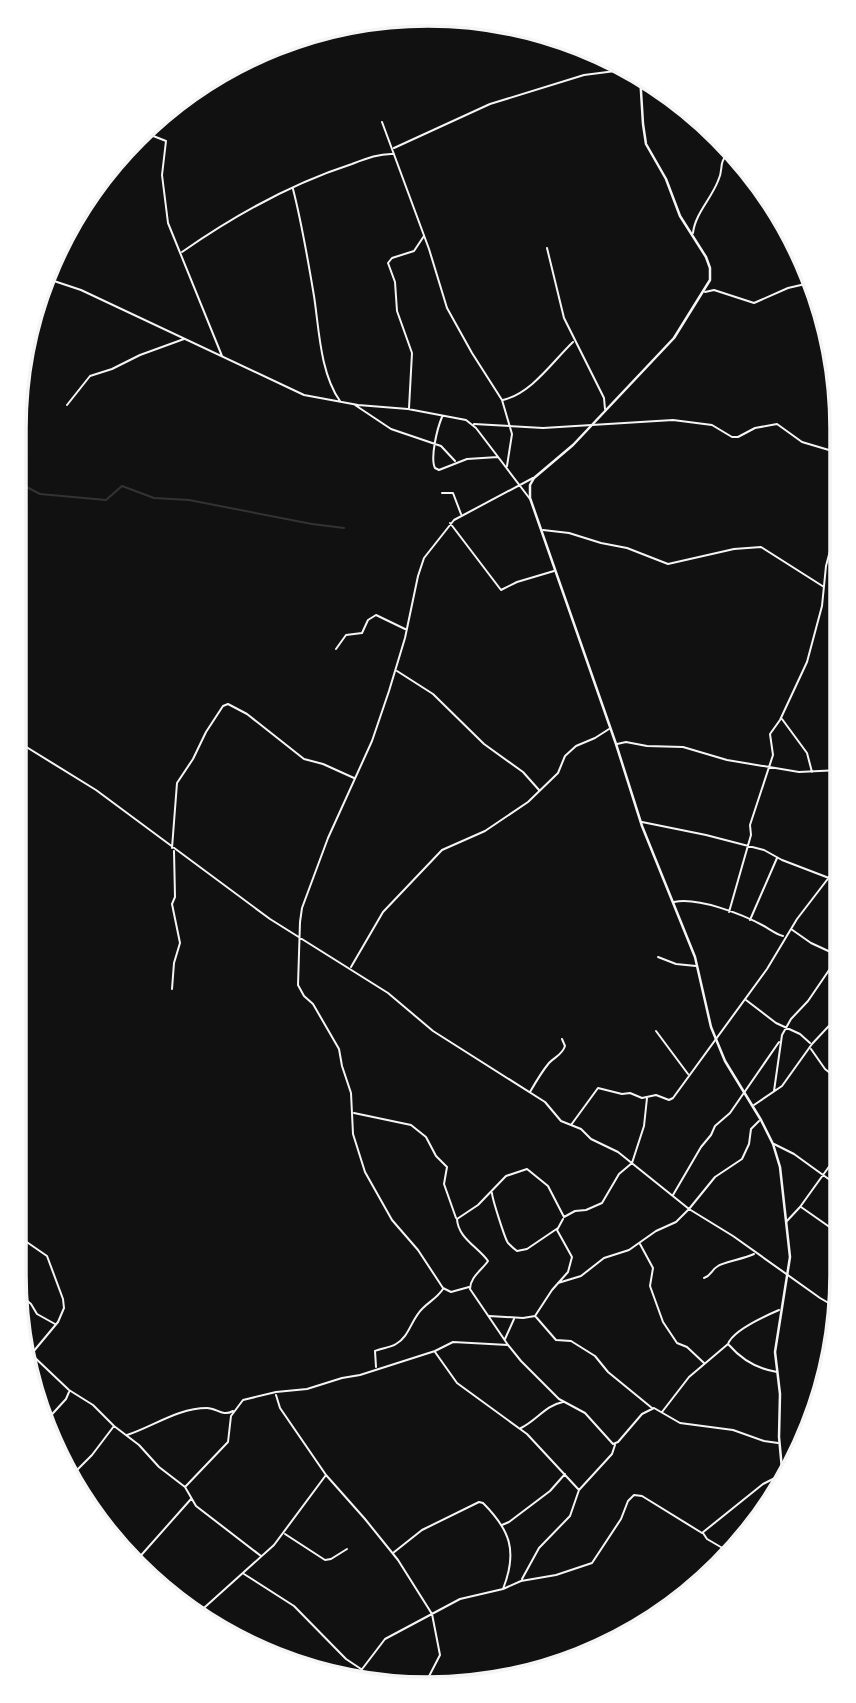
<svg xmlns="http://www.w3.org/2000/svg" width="856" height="1703" font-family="'PT Sans',sans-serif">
<rect width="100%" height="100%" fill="#111"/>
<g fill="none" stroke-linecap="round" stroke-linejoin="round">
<!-- stream -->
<path stroke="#333" stroke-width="2" d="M15,481L40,494L106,500L122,486L154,498L189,500L312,524L344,528"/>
<!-- minor -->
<path stroke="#f5f5f5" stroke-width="2" d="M382,122L429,249L447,308L472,353L502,400L512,434L507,466
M143,132L166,141L162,175L168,223L222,356
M394,148L490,104L584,75L631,69
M293,189C302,224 308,260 314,296C319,328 320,373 340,401
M693,233C695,214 711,199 718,181C725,167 716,165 731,150
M547,248L564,318L604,398L605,409
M182,252C235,215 290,184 352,164C365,159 380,153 394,154
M48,279L81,290L304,395L358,405L408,409L466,420L476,428L530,499
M705,292L714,290L754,303L788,288L814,282
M503,400C532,393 553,361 573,342
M67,405L90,376L112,369L140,355L184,339
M355,405L391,429L441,446L455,461
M409,408L412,353L397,311L395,282L388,263L392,258L414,251L424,236
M442,417C437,429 430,458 435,468L439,470L467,459L498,457
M474,424L543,428L673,420L712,425L732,437H738L755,428L777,424L802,442L839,453
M442,493H453L461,514
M450,523L501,590L517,582L554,571
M543,530L569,533L601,543L627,548L668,564L734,549L761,547L824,587
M336,649L346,635L362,633L368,620L376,615L405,629
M397,671L433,694L484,744L523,772L539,790
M782,719L807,753L812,772
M15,740L96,790L270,919L388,993L433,1031L545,1102L561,1121L581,1129L591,1139L618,1152L689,1209L733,1236L820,1298L839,1309
M617,744L626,742L647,746L683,747L727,760L799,772L840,770
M642,822L706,835L764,850L782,860L829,878
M172,848L177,783L193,759L206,732L223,706L228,704L247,714L304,759L323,764L354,778
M674,902C698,897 742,914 764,926C771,930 776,934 783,936
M729,912L751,835L750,825L773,755L770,734L780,720L807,662L822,606L826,566L839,517
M750,920L777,858
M791,929L811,943L837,955
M658,957L676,964L696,966
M351,967L383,912L442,850L485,831L528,802L558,773L565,756L576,746L595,738L609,729
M172,989L174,963L180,943L172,904L175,897L174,851
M746,1000L776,1023L800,1034L810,1043
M656,1031L688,1074
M811,1049L825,1069L840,1081
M774,1091L782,1035L791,1019L808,1001L840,954
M530,1092C534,1085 544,1069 549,1063C556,1056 562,1055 565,1046L562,1039
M647,1098L644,1126L632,1163L619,1174L602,1203L586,1210L575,1211L564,1217L548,1186L527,1169L506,1176L478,1205L457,1219C458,1238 478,1247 488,1261C482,1270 470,1277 470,1289L508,1345L521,1361L559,1399L585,1413L613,1444L618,1442L642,1414L654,1408L680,1423L733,1430L764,1441L778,1443
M754,1105L782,1086L812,1044L840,1014
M354,1113L411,1125L426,1137L436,1156L447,1167L444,1184L456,1218
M571,1125L598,1088L622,1094L630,1093L642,1098L656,1095L669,1100L673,1098L767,969L797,919L840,863
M774,1144L794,1154L841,1188
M492,1193C492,1198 505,1239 508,1243C512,1247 513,1248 517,1251L527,1249L558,1228
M673,1195L701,1147L711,1135L715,1126L730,1113L779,1042
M801,1207L841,1235
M14,1221L18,1236L47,1256L63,1299L64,1308L58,1322L28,1358
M786,1222L800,1207L841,1150
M640,1244L653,1268L650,1286L663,1322L677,1343L687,1347L704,1363
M704,1278C712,1275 711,1270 718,1266C723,1262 744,1259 754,1254
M558,1283L581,1276L604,1258L629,1250L656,1231L676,1222L689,1209L715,1177L742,1159L749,1144L751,1129L759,1121
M469,1287L451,1292L443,1288L418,1250L392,1220L365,1172L353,1134L351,1093L342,1066L339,1049L313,1004L304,996L298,985L300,922L302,908L328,838L372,741L389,691L405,638L418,576L424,558L454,520L533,478
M17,1292L31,1304L37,1314L55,1324
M489,1316L523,1318L535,1316L552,1290L568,1272L572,1257L557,1230L563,1219
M536,1317L556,1340L571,1341L595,1356L608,1372L652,1408
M505,1339L514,1319
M26,1345L32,1352
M729,1345C742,1360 758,1369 777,1372
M435,1352L457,1383L527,1434L579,1490
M31,1354L69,1390L93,1405L114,1426L139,1445L159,1467L185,1487L196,1506L261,1556
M376,1367L375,1351C381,1348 390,1348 396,1344C410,1336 411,1319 423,1308C430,1301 437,1298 443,1289
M662,1412L689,1377L728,1344C733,1330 765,1316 779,1310
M44,1423L66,1399L69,1392
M521,1428C536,1421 546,1405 563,1402
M127,1435C154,1426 178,1408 207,1408C217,1408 222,1417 233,1411
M72,1475L92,1455L114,1426
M326,1475L365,1519L398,1560L432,1614L440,1655L425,1684
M185,1487L228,1442L231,1416L243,1400L276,1392L307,1389L342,1378L360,1375L435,1351L453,1342L508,1345
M502,1525L509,1522L550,1491L565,1474
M703,1533L707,1539L731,1553
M285,1534L325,1560L331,1559L347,1549
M393,1553L422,1530L479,1502L483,1503C510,1530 518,1551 503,1589
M136,1561L191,1499
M244,1574L294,1606L346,1659L361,1669
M522,1579L539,1548L570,1516L579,1490L612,1454L615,1445
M195,1616L274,1545L326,1475L280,1408L276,1395
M353,1681L385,1639L460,1599L503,1589L521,1581L556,1575L592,1563L621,1519L628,1501L634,1495L642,1496L702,1533L763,1484L781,1475"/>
<!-- tertiary -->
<path stroke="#f5f5f5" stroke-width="2.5" d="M640,75L643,124L646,144L666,179L680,216L706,257L710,268V280L674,338L573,445L534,478L530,485V498L616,744L642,826L695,957L711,1027L725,1061L761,1120L773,1144L780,1167L790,1257L775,1352L780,1394L779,1437L783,1480"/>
</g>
<!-- crop -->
<path d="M0 0H856V1703H0ZM428 26H428A402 402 0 0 1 830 428V1275A402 402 0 0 1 428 1677H428A402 402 0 0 1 26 1275V428A402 402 0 0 1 428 26Z" fill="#fff" fill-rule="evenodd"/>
<path fill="none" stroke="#f5f5f5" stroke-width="3.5" d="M428 26H428A402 402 0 0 1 830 428V1275A402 402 0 0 1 428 1677H428A402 402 0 0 1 26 1275V428A402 402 0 0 1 428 26Z"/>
</svg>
